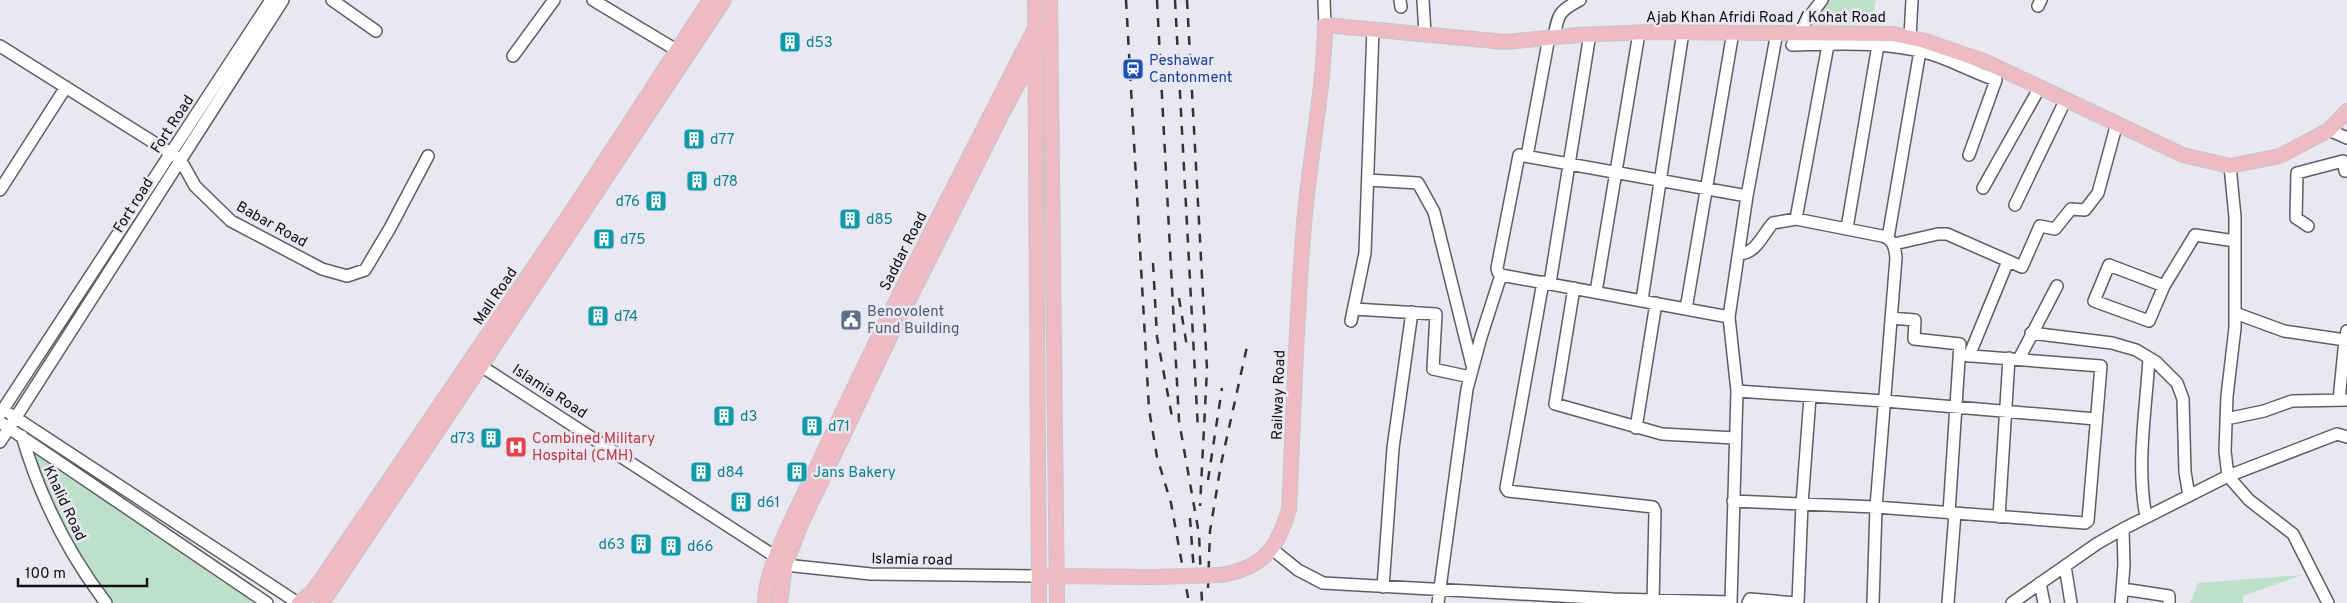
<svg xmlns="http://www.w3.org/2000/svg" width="2347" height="603" font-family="Overpass,sans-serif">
<rect width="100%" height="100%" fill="#e9e7f1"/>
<!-- green -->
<path fill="#bfe0c8" d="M1822,0H1876L1871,24L1797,25Z
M22,436L264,603H108L69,550Z
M2302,575L2243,596V603H2190L2198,583Z"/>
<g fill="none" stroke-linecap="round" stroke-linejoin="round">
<!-- minor casing -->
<g stroke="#5f5d66" stroke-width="14">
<path id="minor" d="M332,0L376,31
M593,0L678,51
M1324,0L1325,25
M1400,0L1401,7
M1423,0L1425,34
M2038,6L2041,0
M1796,34L1822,0
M1554,37C1558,14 1559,11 1580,0
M1910,38L1912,0
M1792,45C1839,44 1886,41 1931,54C1954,61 1974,73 1996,80L1969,155
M0,46L180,159L195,186L231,221L322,269L347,276L365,270L390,228L428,156
M513,56L554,0
M2329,130L2347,138
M1527,156L1549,37
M2230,166L2235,217V328L2227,396L2225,451L2228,476L2249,500L2293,534L2328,603
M1368,180L1418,183L1434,212L1472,365
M1983,188L2040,87
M0,190L66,87
M2015,205L2066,99
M1796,219L1828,45
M2308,226L2296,218L2297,173L2343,161L2345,171H2347
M1847,228L1878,45
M1888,238L1920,51
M1894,244L1938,234H1947L2022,267L2040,226L2055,229L2071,209L2085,210L2098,193L2117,123
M1739,254C1757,253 1762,235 1773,223L1796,219L1882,236C1893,239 1895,247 1896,258L1876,507L1873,603
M1543,282L1506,488L1508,491L1653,507L1655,511L1653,603
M1550,283L1590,34
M2164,286L2149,321L2094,301L2109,265L2164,286L2195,235L2235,241
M1574,288L1555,404L1662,434L1735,438
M1596,292L1639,33
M1642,300L1683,32
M1354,309L1436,314L1433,369L1470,377
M1686,309L1733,32
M2235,313L2284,331L2345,340L2347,331
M1729,317L1501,275L1498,272L1497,268L1519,155L1747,196
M1891,318L1915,320L1914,339L1960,344L1949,513
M1351,321L1365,253L1373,29
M2031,333L2112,343L2136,350L2156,362L2177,383L2183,399L2185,472L2189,496
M1969,356L2008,261
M2019,359L2057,286
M481,366L776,557L785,565L871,574L1039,576
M1737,391L1885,401L2096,419
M2339,400L2345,340
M0,414L271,0
M10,414L298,603
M2226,419L2264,411L2292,401L2347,400
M0,422L267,603
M1636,428L1656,303
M22,436C40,497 67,552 106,603
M0,442L283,0
M1733,501L1876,507L2085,523L2088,521L2101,366L1959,355
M1999,517L2009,358
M2146,517C2136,464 2146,411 2149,358
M1272,549L1298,570L1323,583L1613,599L1731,602L1737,391L1729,317L1747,196L1777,32
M2065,566L2071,603
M2040,583L2044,603
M1383,587L1393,448L1412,312
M2123,589L2169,596V603
M1438,603L1467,389L1481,337L1501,275
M1748,603L1750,599L1796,603
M1798,603L1802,504L1810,397
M1948,603L1955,513
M2012,603L2098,543L2123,529L2228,476L2337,434L2347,437
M2121,603L2124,565L2123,529"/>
</g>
<!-- major casing -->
<g stroke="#c6c5c6" stroke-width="16">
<path id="major" d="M1035,0L1039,603
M1050,0L1057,603
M1221,575C1263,568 1278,548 1289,509C1294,410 1296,312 1305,213C1311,150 1324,88 1325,25L1505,42L1578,35L1648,32L1893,34L1925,41L1984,61L2183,155L2230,166L2280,156L2329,130L2347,111
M1049,576L1153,577
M299,603L312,592L323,577L572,211L710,0
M322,603L481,366L724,0
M765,603C765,565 800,505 816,469C884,320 961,174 1035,28
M780,603L785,565L801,524L890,337L1002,114L1049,26"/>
</g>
<!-- minor -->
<use href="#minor" stroke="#fff" stroke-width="11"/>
<!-- major -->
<use href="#major" stroke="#eebac3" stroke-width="14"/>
<!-- rail -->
<path stroke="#343338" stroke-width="2.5" stroke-dasharray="9 9" stroke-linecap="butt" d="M1126,0L1149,409L1157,457L1171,503L1189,603
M1157,0L1179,421L1199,534L1202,603
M1175,0L1198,430
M1187,0L1207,369L1200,506
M1153,263L1157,337L1173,422
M1179,298L1187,347
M1208,480L1222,388
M1190,518L1194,573
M1208,588L1210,531L1221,464L1248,342"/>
<!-- major-bridge casing -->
<g stroke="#c6c5c6" stroke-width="16" stroke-linecap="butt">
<path id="major-bridge" d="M1153,577L1221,575"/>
</g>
<!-- major-bridge -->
<use href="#major-bridge" stroke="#eebac3" stroke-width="14"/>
</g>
<!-- icons -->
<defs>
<g id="building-square" transform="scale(1.125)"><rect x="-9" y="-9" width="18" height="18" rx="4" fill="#0f9aa8" stroke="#e9e7f1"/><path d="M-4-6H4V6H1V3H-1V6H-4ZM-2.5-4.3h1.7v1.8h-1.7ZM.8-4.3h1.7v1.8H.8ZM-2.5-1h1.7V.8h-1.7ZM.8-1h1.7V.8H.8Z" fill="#fff"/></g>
<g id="station-square" transform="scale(1.125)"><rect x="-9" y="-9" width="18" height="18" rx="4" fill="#1a4fb4" stroke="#e9e7f1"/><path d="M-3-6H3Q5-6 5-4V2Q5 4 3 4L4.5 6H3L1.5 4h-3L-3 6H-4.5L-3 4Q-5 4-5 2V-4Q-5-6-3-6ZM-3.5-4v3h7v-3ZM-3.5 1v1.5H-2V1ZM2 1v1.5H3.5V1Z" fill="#fff"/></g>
<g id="civic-square" transform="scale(1.125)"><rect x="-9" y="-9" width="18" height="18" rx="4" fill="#5c6f8a" stroke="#e9e7f1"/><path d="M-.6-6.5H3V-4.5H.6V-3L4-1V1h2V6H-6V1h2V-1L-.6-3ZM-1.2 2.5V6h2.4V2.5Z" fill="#fff"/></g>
<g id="hospital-square" transform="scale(1.125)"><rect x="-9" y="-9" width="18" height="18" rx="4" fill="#e0444e" stroke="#e9e7f1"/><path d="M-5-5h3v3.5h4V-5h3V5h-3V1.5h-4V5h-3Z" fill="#fff"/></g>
</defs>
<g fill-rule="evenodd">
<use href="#building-square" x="790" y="42"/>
<use href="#station-square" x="1133" y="69"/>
<use href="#building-square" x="694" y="139"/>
<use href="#building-square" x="697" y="181"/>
<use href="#building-square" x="656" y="201"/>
<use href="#building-square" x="850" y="219"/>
<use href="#building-square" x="604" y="239"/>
<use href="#building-square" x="598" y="316"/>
<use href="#civic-square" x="851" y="320"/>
<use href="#building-square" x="724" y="416"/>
<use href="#building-square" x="812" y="426"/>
<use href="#building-square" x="491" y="438"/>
<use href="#hospital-square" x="516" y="447"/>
<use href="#building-square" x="701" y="472"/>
<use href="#building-square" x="797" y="472"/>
<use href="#building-square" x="741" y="502"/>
<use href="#building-square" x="641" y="544"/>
<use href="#building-square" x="671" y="546"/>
</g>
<g text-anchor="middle" stroke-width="5" stroke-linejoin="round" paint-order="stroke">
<!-- street labels -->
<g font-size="15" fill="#100f13" stroke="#e9e7f1">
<text x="1766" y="22">Ajab Khan Afridi Road / Kohat Road</text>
<text transform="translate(172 124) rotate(-57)" y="5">Fort Road</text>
<text transform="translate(133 205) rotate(-58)" y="5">Fort road</text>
<text transform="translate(272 224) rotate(29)" y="5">Babar Road</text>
<text transform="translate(903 251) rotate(-63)" y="5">Saddar Road</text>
<text transform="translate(495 296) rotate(-56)" y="5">Mall Road</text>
<text transform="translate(550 391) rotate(33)" y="5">Islamia Road</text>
<text transform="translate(1278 395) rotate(-88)" y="5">Railway Road</text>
<text transform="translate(65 503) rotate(65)" y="5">Khalid Road</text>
<text transform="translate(912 559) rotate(1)" y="5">Islamia road</text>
</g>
<!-- culture labels -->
<g font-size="15" fill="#0d838f" stroke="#e9e7f1" text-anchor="start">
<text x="806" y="47">d53</text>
<text x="710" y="144">d77</text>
<text x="713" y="186">d78</text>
<text x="640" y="206" text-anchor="end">d76</text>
<text x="866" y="224">d85</text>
<text x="620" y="244">d75</text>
<text x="614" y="321">d74</text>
<text x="740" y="421">d3</text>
<text x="828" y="431">d71</text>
<text x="475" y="443" text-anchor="end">d73</text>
<text x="717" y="477">d84</text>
<text x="813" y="477">Jans Bakery</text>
<text x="757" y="507">d61</text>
<text x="625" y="549" text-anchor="end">d63</text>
<text x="687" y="551">d66</text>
</g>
<!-- transit labels -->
<g font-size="15" fill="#164399" stroke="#e9e7f1" text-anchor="start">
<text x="1149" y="65">Peshawar<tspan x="1149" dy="17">Cantonment</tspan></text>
</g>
<!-- service labels -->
<g font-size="15" fill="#4e5e75" stroke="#e9e7f1" text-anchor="start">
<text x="867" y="316">Benovolent<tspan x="867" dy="17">Fund Building</tspan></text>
</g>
<!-- health labels -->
<g font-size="15" fill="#be3a42" stroke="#e9e7f1" text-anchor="start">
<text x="532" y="443">Combined Military<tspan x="532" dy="17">Hospital (CMH)</tspan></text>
</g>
</g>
<!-- scale -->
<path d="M18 578v8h129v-8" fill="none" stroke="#100f13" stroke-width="2.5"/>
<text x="25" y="578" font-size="15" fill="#100f13" stroke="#e9e7f1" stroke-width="4" paint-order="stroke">100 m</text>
</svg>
